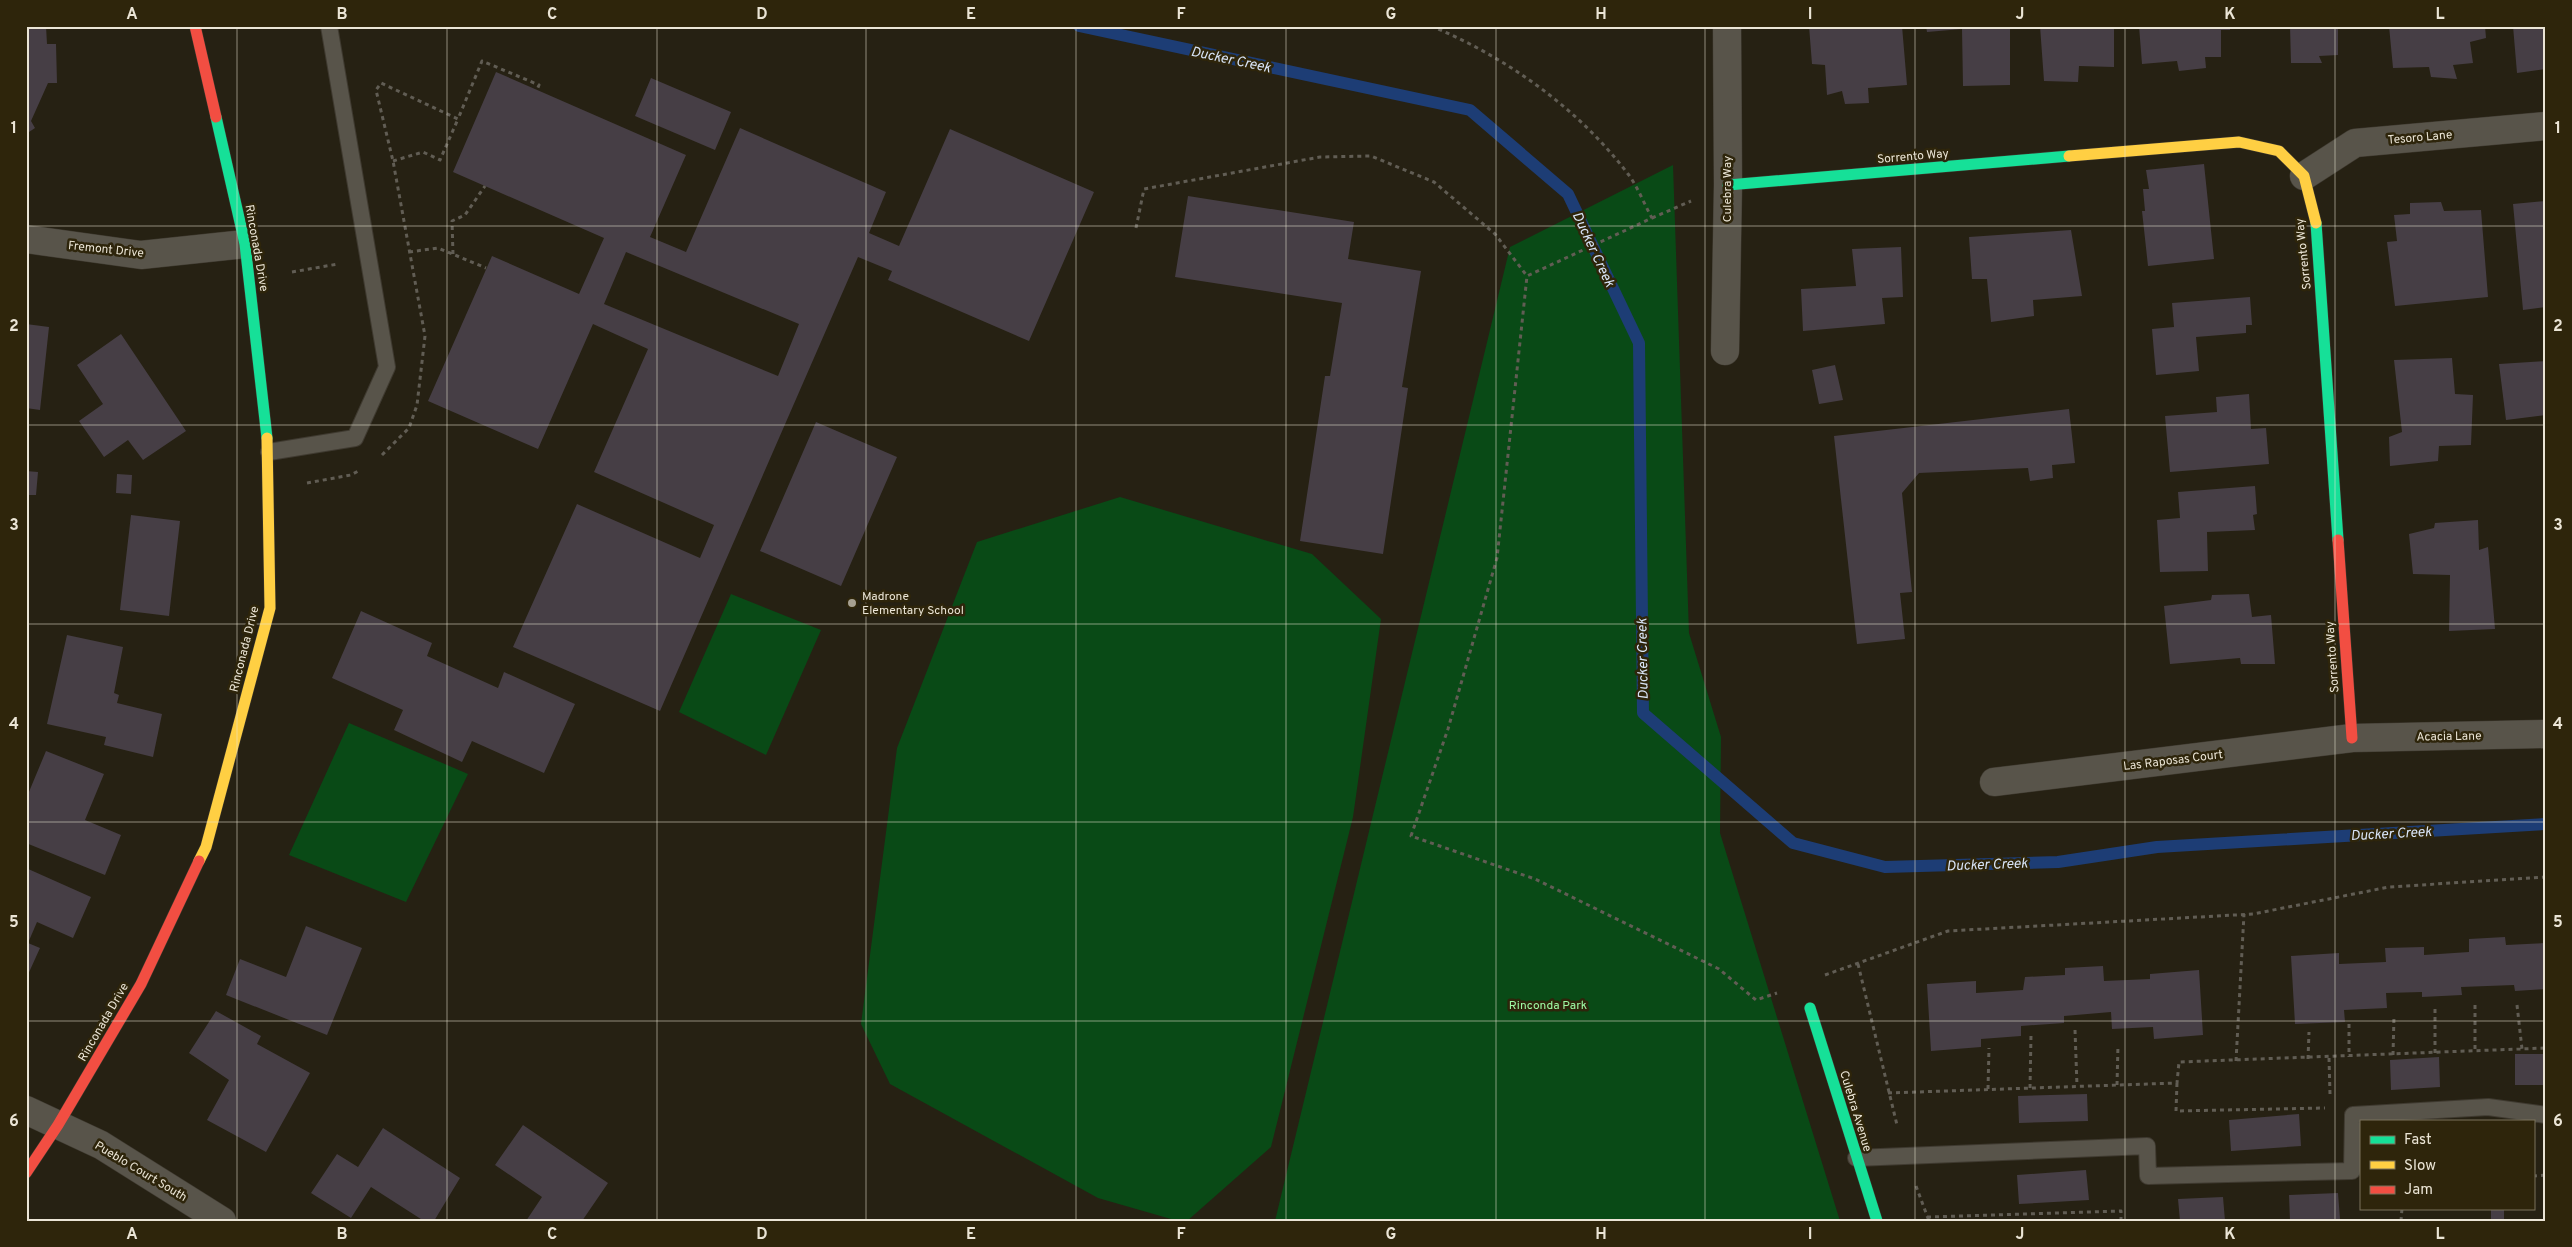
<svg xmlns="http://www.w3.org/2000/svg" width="2572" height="1247" font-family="Overpass,sans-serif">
<rect width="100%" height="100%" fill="#262113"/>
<!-- green -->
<path fill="#094a16" d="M1673,165L1689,633L1721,737L1720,833L1840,1221H1275L1510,247Z
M1120,497L1312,554L1381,619L1353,817L1271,1147L1187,1221H1178L1098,1198L890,1084L861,1024L897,748L977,542Z
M731,594L821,630L766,755L679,712Z
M349,723L468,774L406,902L289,855Z"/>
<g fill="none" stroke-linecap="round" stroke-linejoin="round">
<!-- stream -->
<path stroke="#1d3d75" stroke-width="12" d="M1079,26L1470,110L1568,194L1639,343L1643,713L1793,843L1885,867L2058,862L2157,847L2546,824"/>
</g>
<!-- building -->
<path fill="#463e45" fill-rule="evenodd" d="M26,26H46L47,44H56L57,83H48L31,121L35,128L26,134Z
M1809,26H1902L1907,85L1868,88L1869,103L1845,104L1842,91L1827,95L1825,65L1812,64Z
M1926,26H2010V85L1963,86L1962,29L1927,32Z
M2040,26H2114V67L2079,66L2078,82L2044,81Z
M2139,26H2230V30H2221V57H2205L2206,68L2179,71L2177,61L2142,64Z
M2290,26H2338V55L2319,56L2322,63H2291Z
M2389,26H2485L2486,38L2470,42L2473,63L2453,65L2457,79L2431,77L2429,67L2393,68Z
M2513,26H2546V69L2517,73Z
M496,72L686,155L650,237L686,252L740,128L886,192L869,233L899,246L950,129L1094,192L1029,341L888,280L892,271L858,257L660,711L513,647L577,504L700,558L714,525L594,472L648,349L593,324L538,449L428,401L492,256L579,294L604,238L453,172ZM626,252L799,324L778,376L604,304Z
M651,78L731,112L715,150L635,116Z
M2204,164L2214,259L2148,266L2142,211H2145L2143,189H2149L2146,170Z
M1188,196L1354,222L1348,259L1421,271L1402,387L1408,388L1383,554L1300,541L1325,376H1330L1342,303L1175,277Z
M2546,201V307L2523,310L2513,204Z
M2441,202L2444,211L2481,210L2488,297L2395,306L2387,242L2397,241L2394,215L2410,214V203Z
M2071,230L2082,296L2033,300L2034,316L1991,322L1987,279H1972L1969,237Z
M1901,247L1903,297L1882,298L1885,324L1803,331L1801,289L1856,286L1852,249Z
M2250,297L2252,325H2246V333L2196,337L2199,371L2156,375L2152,329L2174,327L2172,303Z
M26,324L49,327L40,410L26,408Z
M121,334L186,431L143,460L128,440L104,457L79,421L103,404L77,365Z
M2452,358L2455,394L2473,395L2471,445L2439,446L2438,461L2390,466L2389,437L2402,432L2394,360Z
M2546,361V415L2506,420L2499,364Z
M1835,365L1843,400L1819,404L1812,370Z
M2249,394L2251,429L2266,428L2269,464L2170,472L2165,416L2217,412L2216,397Z
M2069,409L2075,463L2052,465L2053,478L2030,481L2028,468L1919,473L1902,493L1912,592L1900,593L1905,639L1857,644L1834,436Z
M816,422L897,457L841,586L760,551Z
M26,471L38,472L36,495H26Z
M117,474L132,475L131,494L116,493Z
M2255,486L2257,514L2253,515L2255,530L2207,532L2208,571L2160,572L2157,520L2180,518L2178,492Z
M131,515L180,521L169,616L120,610Z
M2478,520L2479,550L2488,547L2495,629L2449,631L2450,575L2413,574L2409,534L2434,528L2435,523Z
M2249,594L2252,617L2271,615L2275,664H2241L2240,658L2170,664L2164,606L2211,600L2212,595Z
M361,611L432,643L427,656L498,688L504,672L575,704L544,773L472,741L462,762L394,730L403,710L332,678Z
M67,635L123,647L114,693L119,695L117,703L162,714L153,757L104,745L106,737L47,724Z
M46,751L104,774L85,820L121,835L105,875L26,843V799Z
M26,868L91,897L73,938L37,922L28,943L40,948L26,979Z
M306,926L362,948L327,1035L226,995L240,959L286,977Z
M2505,937L2506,945L2546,943V989L2515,991L2514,985L2461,987L2462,995L2422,997V992L2386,993L2387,1008L2344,1010L2345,1022L2295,1024L2291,956L2339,953V964L2386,962L2385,948L2424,947V955L2469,952V939Z
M2103,966L2104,981L2150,979V974L2199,970L2203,1035L2154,1039L2153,1027L2112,1029L2111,1012L2064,1016V1023L2021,1026V1036L1981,1039V1047L1931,1051L1927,984L1976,981V993L2023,990L2025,977L2065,975V968Z
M216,1011L261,1036L257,1044L310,1073L266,1152L207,1120L229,1080L189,1053Z
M2515,1054H2546V1085H2515Z
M2439,1057L2440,1087L2391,1090L2390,1060Z
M2087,1094L2088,1121L2019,1123L2018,1096Z
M2299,1114L2301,1146L2231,1151L2229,1120Z
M523,1125L608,1183L582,1221H526L542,1197L495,1165Z
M383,1128L460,1178L434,1221H424L371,1187L351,1218L311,1193L337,1154L358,1167Z
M2086,1170L2089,1200L2019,1204L2017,1175Z
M2338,1193L2340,1219L2290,1221L2289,1195Z
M2223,1197L2225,1221H2180L2178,1199Z
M2491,1209H2504V1221H2491Z"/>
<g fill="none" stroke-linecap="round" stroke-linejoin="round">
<!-- lane casing -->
<g stroke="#3f3a30" stroke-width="18">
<path id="lane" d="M269,452L355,438L387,367L329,26
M1856,1158L2147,1146L2148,1176L2352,1171L2353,1115L2488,1107L2546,1115"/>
</g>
<!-- street casing -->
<g stroke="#3f3a30" stroke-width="29">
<path id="street" d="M2304,176L2355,143L2546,126
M26,239L141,255L245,244
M1725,351L1728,185L1727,26
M1994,782L2352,738L2546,734
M26,1110L101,1145L222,1221"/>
</g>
<!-- fast casing -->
<g stroke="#3f3a30" stroke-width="12">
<path id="fast" d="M216,117L245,244L267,438
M1728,185L2069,156
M2316,223L2338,540
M1810,1008L1877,1221"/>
</g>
<!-- slow casing -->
<g stroke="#3f3a30" stroke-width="12">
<path id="slow" d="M2069,156L2239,142L2279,151L2304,176L2316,223
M199,861L206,847L270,608L267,438"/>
</g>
<!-- jam casing -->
<g stroke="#3f3a30" stroke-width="12">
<path id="jam" d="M195,26L216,117
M2338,540L2352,738
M26,1173L58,1125L141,984L199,861"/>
</g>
<!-- path -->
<path stroke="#615d54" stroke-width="3" stroke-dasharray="4 4" stroke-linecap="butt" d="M1431,26C1506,57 1578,108 1628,174C1638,187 1644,204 1652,218L1527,276L1497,558L1448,729L1411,836L1535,879L1719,969L1756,1000L1777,993
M393,161L423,152L440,160L458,119
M1652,218L1691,201
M1136,228L1144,189L1320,157L1371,156L1434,182L1495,234L1527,276
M409,252L438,248L486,268
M453,254L452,221L465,215L485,186
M292,272L338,264
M382,455L409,428L417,405L425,336L393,161L376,90L381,83L458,119L482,61L539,85L537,90
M307,483L351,475L360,470
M1858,964L1897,1125
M1825,975L1948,931L2253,914L2389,887L2546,877
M2475,1005V1051
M2517,1005L2522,1049
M2349,1024V1057
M2075,1030L2077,1086
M2435,1053V1009
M2393,1055L2394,1016
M2329,1058L2330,1094
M2308,1059L2309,1032
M2236,1061L2244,914
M2177,1083L2176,1111L2325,1108
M2117,1085L2118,1045
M2030,1088L2031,1035
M1988,1089L1989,1048
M1888,1093L2177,1083L2179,1062L2546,1048
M2533,1176L2546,1175
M1916,1186L1929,1221
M1927,1217L2121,1211V1221
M2401,1221L2402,1208"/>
<!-- lane -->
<use href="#lane" stroke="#58544a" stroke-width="16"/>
<!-- street -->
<use href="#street" stroke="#58544a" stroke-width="28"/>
<!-- fast -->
<use href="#fast" stroke="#16e098" stroke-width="11"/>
<!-- slow -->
<use href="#slow" stroke="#ffcf43" stroke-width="11"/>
<!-- jam -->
<use href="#jam" stroke="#f24e42" stroke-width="11"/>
</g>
<!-- grid -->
<path fill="none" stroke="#ebe5d6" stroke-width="1" stroke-opacity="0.55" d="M237,26V1221M447,26V1221M657,26V1221M866,26V1221M1076,26V1221M1286,26V1221M1496,26V1221M1705,26V1221M1915,26V1221M2125,26V1221M2335,26V1221M26,226H2546M26,425H2546M26,624H2546M26,822H2546M26,1021H2546"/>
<!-- markers -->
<circle fill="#a6a092" stroke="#2e250b" stroke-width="2" cx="852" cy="603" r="5"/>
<g text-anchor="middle" stroke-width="5" stroke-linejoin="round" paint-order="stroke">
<!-- street labels -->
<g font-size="12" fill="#ebe5d6" stroke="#2e250b">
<text transform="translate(2420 137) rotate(-5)" y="4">Tesoro Lane</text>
<text transform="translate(1913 156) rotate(-5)" y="4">Sorrento Way</text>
<text transform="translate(1727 189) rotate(-90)" y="4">Culebra Way</text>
<text transform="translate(257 248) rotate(80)" y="4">Rinconada Drive</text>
<text transform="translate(106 249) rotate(6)" y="4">Fremont Drive</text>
<text transform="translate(2303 254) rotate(-96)" y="4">Sorrento Way</text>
<text transform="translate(244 649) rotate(-76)" y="4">Rinconada Drive</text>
<text transform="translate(2332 657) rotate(-94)" y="4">Sorrento Way</text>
<text transform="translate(2449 736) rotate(-1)" y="4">Acacia Lane</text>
<text transform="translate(2173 760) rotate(-7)" y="4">Las Raposas Court</text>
<text transform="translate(103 1022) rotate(-60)" y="4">Rinconada Drive</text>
<text transform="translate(1856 1111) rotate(73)" y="4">Culebra Avenue</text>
<text transform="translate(141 1171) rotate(31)" y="4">Pueblo Court South</text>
</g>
<!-- poi labels -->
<g font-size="12" fill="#ebe5d6" stroke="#2e250b" text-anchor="start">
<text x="862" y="600">Madrone<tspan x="862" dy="14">Elementary School</tspan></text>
</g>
<!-- park labels -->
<g font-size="12" fill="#9efaa4" stroke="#2e250b">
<text x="1548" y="1009">Rinconda Park</text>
</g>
<!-- water labels -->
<g font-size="14" font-style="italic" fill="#d9e5f8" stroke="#2e250b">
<text transform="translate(1231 59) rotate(12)" y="5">Ducker Creek</text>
<text transform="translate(1594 249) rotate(65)" y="5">Ducker Creek</text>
<text transform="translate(1642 659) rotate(-91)" y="5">Ducker Creek</text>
<text transform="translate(2391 833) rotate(-3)" y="5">Ducker Creek</text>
<text transform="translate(1987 864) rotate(-2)" y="5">Ducker Creek</text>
</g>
</g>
<!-- border -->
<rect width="2572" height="1247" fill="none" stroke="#2e250b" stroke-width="55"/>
<!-- legend -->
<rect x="2360" y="1120" width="175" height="90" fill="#2e250b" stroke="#7a725c"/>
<rect x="2370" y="1136" width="25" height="8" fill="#16e098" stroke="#7a725c"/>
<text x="2404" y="1144" font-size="15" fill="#ebe5d6">Fast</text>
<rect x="2370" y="1161" width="25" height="8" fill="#ffcf43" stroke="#7a725c"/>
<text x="2404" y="1170" font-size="15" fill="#ebe5d6">Slow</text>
<rect x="2370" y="1186" width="25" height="8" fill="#f24e42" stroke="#7a725c"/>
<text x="2404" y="1194" font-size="15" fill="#ebe5d6">Jam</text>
<rect x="28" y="28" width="2516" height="1192" fill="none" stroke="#ebe5d6" stroke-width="2"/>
<g font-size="16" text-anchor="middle" font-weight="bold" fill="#ebe5d6">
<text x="132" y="19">A</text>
<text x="342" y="19">B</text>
<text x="552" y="19">C</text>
<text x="762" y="19">D</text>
<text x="971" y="19">E</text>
<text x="1181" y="19">F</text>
<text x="1391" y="19">G</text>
<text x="1601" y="19">H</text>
<text x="1810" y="19">I</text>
<text x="2020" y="19">J</text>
<text x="2230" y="19">K</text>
<text x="2440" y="19">L</text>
<text x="14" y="133">1</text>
<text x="2558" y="133">1</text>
<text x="14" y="331">2</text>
<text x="2558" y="331">2</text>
<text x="14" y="530">3</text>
<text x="2558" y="530">3</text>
<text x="14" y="729">4</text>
<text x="2558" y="729">4</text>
<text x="14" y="927">5</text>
<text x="2558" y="927">5</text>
<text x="14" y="1126">6</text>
<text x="2558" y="1126">6</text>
<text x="132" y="1239">A</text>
<text x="342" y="1239">B</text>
<text x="552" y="1239">C</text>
<text x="762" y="1239">D</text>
<text x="971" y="1239">E</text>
<text x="1181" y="1239">F</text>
<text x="1391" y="1239">G</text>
<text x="1601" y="1239">H</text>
<text x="1810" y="1239">I</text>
<text x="2020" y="1239">J</text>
<text x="2230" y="1239">K</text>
<text x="2440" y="1239">L</text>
</g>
</svg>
